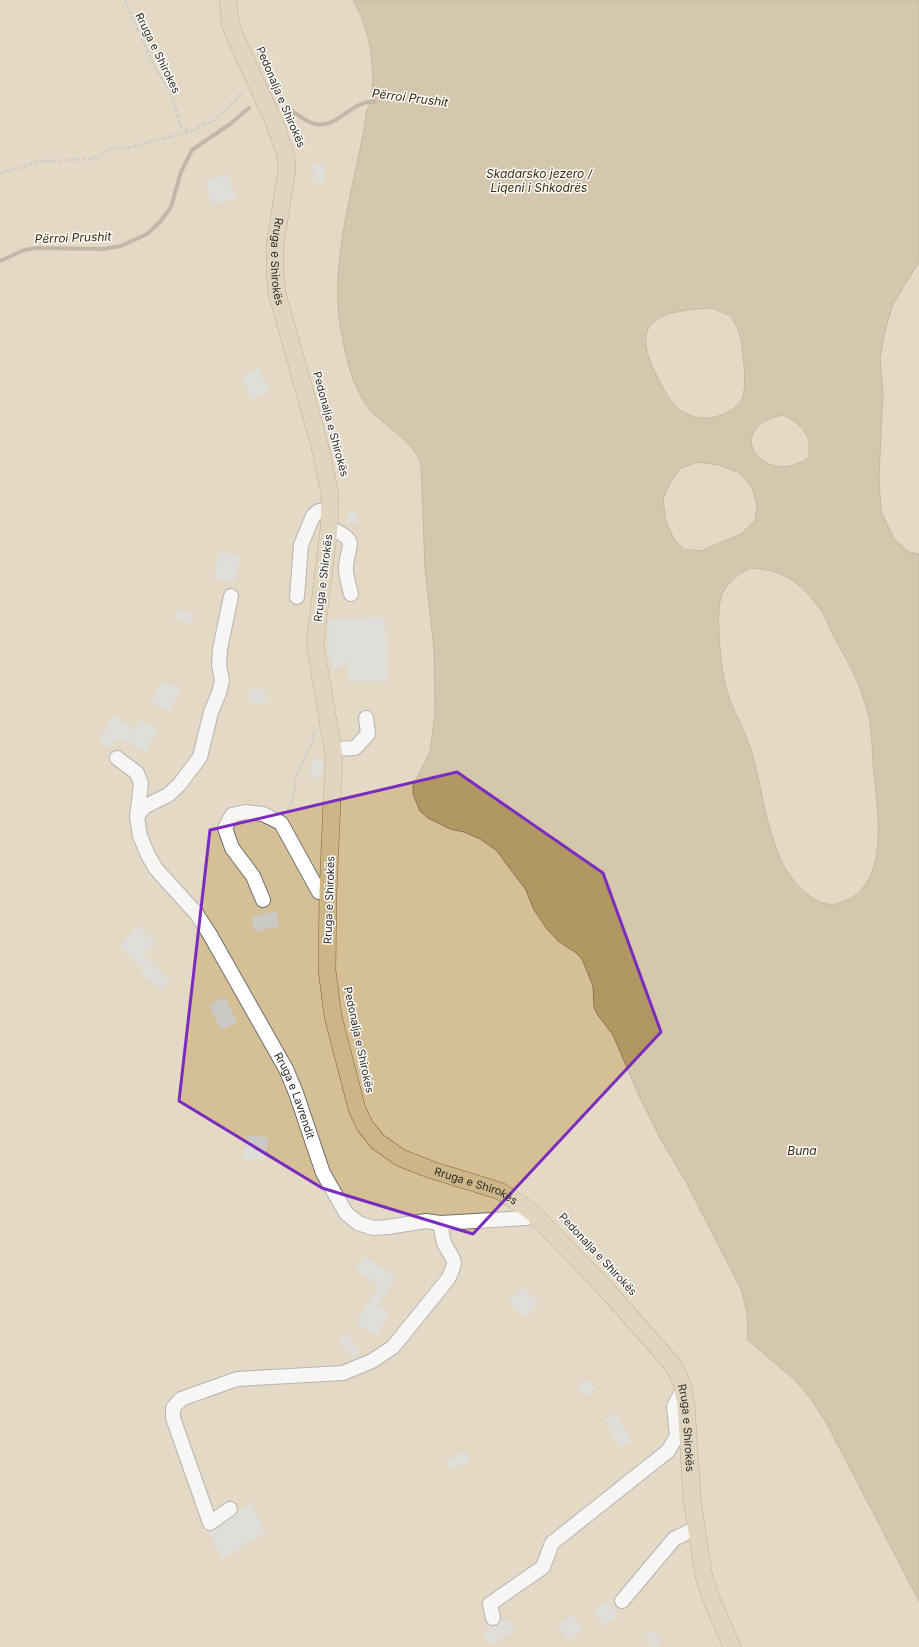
<svg xmlns="http://www.w3.org/2000/svg" width="919" height="1647" font-family="Inter,sans-serif">
<rect width="100%" height="100%" fill="#f0eeeb"/>
<!-- green -->
<path fill="#d5bf96" d="M0,0H919V1647H0Z"/>
<!-- water -->
<path fill="#b19762" stroke="#897752" fill-rule="evenodd" d="M353,0H919V262L893,304L885,331L880,358L883,392L879,478L881,511L894,539L909,552L919,554V1601L826,1422L811,1399L795,1380L748,1340L747,1313L741,1289L686,1182L661,1140L640,1098L613,1035L597,1014L594,1007L593,986L582,959L575,952L558,941L547,929L534,910L526,890L496,850L480,839L464,832L450,829L428,818L420,811L413,794V785L430,752L435,713L434,649L425,569L421,463C412,442 393,431 377,417C353,396 345,355 340,324C330,264 353,189 364,129C365,122 365,114 368,108C369,105 371,103 371,100C376,66 370,29 353,0ZM712,308L731,316C734,322 738,329 740,336C743,348 748,391 741,401C736,408 728,412 721,415C706,421 694,418 681,411C672,406 662,386 657,376C627,318 661,311 712,308ZM783,415C801,423 814,437 808,458C763,489 720,428 783,415ZM696,462L719,465L740,473L752,487L757,505L755,521L741,534L701,551L684,549L674,539L666,521L663,499L671,481L680,469ZM750,568C767,569 781,572 795,582C803,588 811,597 817,605C824,613 828,624 832,633C845,657 861,684 867,710C872,727 872,745 873,762C876,805 895,890 836,904C827,906 817,901 810,896C768,868 765,794 751,750C745,730 733,711 727,691C721,672 714,608 723,592C730,580 739,574 750,568Z"/>
<g fill="none" stroke-linecap="round" stroke-linejoin="round">
<!-- stream -->
<path stroke="#897752" stroke-width="4" d="M286,107C295,112 306,123 316,124C338,129 352,99 375,102
M0,261L24,250L37,248L103,249L121,246L147,234L160,222L171,207L181,172L192,150L230,124L249,108"/>
</g>
<!-- building -->
<path fill="#cbc9c6" d="M313,164H324L325,183H313Z
M229,174L235,199L212,205L205,181Z
M259,368L270,391L252,400L241,377Z
M348,512H358L357,524L347,523Z
M218,552L240,555L236,582L214,579Z
M179,609L194,614L190,624L175,619Z
M385,617L388,681L348,682L347,661L334,671L328,652L329,619Z
M163,682L182,688L169,711L151,703Z
M250,688L266,690L265,704L249,702Z
M114,716L136,729L140,720L158,728L147,752L117,738L111,749L99,742Z
M312,759L323,760L321,778L310,777Z
M276,911L279,926L255,932L251,917Z
M138,926L156,943L143,956L170,980L161,990L140,972L143,969L119,946Z
M225,997L237,1022L221,1030L209,1005Z
M248,1135L269,1138L264,1160L242,1159Z
M365,1256L396,1278L378,1306L390,1313L376,1336L356,1323L379,1286L355,1270Z
M522,1287L539,1303L525,1318L508,1301Z
M346,1333L361,1352L353,1358L338,1340Z
M586,1378L595,1388L587,1397L577,1387Z
M616,1413L632,1442L620,1448L605,1419Z
M466,1451L471,1461L450,1470L446,1461Z
M251,1502L265,1532L222,1560L209,1531L215,1530Z
M607,1601L618,1616L604,1626L594,1611Z
M572,1615L584,1629L569,1641L558,1626Z
M507,1618L515,1630L491,1645L483,1632Z
M653,1631L662,1642L656,1647H652L644,1638Z"/>
<g fill="none" stroke-linecap="round" stroke-linejoin="round">
<!-- minor casing -->
<g stroke="#6f6d6b" stroke-width="16">
<g id="minor">
<path d="M329,528C362,541 346,545 346,569C346,577 349,586 351,594"/>
<path id="s1" d="M231,596L220,649L219,665L222,680L219,693L211,712L200,757L179,785L168,795L144,807L137,817L140,836L147,853L156,869L196,913L209,933L286,1069L296,1093L323,1173L346,1213L358,1223L373,1228L388,1227L426,1221L440,1223L526,1218L532,1212"/>
<path d="M297,597L301,545L313,516L319,511H330"/>
<path d="M334,749L355,748L368,734L366,718"/>
<path d="M117,758L137,773L141,783L137,817"/>
<path d="M263,900L253,876L232,848L225,828L232,815L245,812L263,814L281,823L319,892L328,893"/>
<path d="M230,1509L210,1523L173,1418V1408L181,1399L237,1379L343,1373L372,1361L393,1347L448,1279C458,1259 454,1262 445,1245C442,1239 442,1230 440,1223"/>
<path d="M622,1601L674,1539L696,1528"/>
<path d="M493,1618L490,1604L543,1567L552,1543L668,1451L677,1436L674,1407L683,1389"/>
</g>
</g>
<!-- major casing -->
<g stroke="#7e6633" stroke-width="18">
<g id="major">
<path id="s2" d="M228,0L230,23L235,36L275,124L286,156L287,169L275,246V270L277,293L319,443L330,494L329,528L315,644L334,756L328,893L327,970L333,1016L357,1109L365,1126L378,1142L401,1158L432,1170L500,1191L531,1211L606,1289L673,1365L681,1381L686,1403L692,1499L704,1577L711,1598L732,1647"/>
</g>
</g>
<!-- path -->
<path stroke="#a7a6a4" stroke-width="2.5" stroke-dasharray="4 2" stroke-linecap="butt" d="M125,0L154,66L171,93L181,127L189,132
M0,174L40,161L93,159L112,148H127L189,132L215,120L244,91
M288,810L293,799L296,776L313,741L315,730"/>
<!-- minor -->
<use href="#minor" stroke="#fff" stroke-width="14"/>
<!-- major -->
<use href="#major" stroke="#ccb687" stroke-width="17"/>
</g>
<!-- marked area -->
<path d="M0 0H919V1647H0ZM457,772L603,873L661,1032L473,1234L322,1188L179,1101L210,830Z" fill="#f0eeeb" fill-opacity=".55" fill-rule="evenodd"/>
<path fill="none" stroke="#7b2cbf" stroke-width="3" stroke-linejoin="round" d="M457,772L603,873L661,1032L473,1234L322,1188L179,1101L210,830Z"/>
<g text-anchor="middle" stroke-width="3" stroke-linejoin="round" paint-order="stroke">
<!-- street labels -->
<g font-size="11" fill="#2c2c2b" stroke="#fdfbf8">
<text transform="translate(158 53) rotate(64)" y="4">Rruga e Shirokes</text>
<text transform="translate(281 97) rotate(67)" y="4">Pedonalja e Shirokës</text>
<text dy="4" stroke="none"><textPath href="#s2" startOffset="274">Rruga e Shirokës</textPath></text>
<text transform="translate(331 424) rotate(75)" y="4">Pedonalja e Shirokës</text>
<text transform="translate(323 578) rotate(-83)" y="4">Rruga e Shirokës</text>
<text transform="translate(329 900) rotate(-88)" y="4">Rruga e Shirokës</text>
<text transform="translate(359 1040) rotate(78)" y="4">Pedonalja e Shirokës</text>
<text dy="4" stroke="none"><textPath href="#s1" startOffset="578">Rruga e Lavrendit</textPath></text>
<text dy="4" stroke="none"><textPath href="#s2" startOffset="1282">Rruga e Shirokës</textPath></text>
<text transform="translate(598 1254) rotate(47)" y="4">Pedonalja e Shirokës</text>
<text dy="4" stroke="none"><textPath href="#s2" startOffset="1618">Rruga e Shirokës</textPath></text>
</g>
<!-- water labels -->
<g font-size="12" font-style="italic" fill="#362a11" stroke="#fdfbf8">
<text transform="translate(410 98) rotate(7)" y="4">Përroi Prushit</text>
<text x="539" y="178">Skadarsko jezero /<tspan x="539" dy="14">Liqeni i Shkodrës</tspan></text>
<text transform="translate(73 238) rotate(-2)" y="4">Përroi Prushit</text>
<text x="802" y="1155">Buna</text>
</g>
</g>
</svg>
